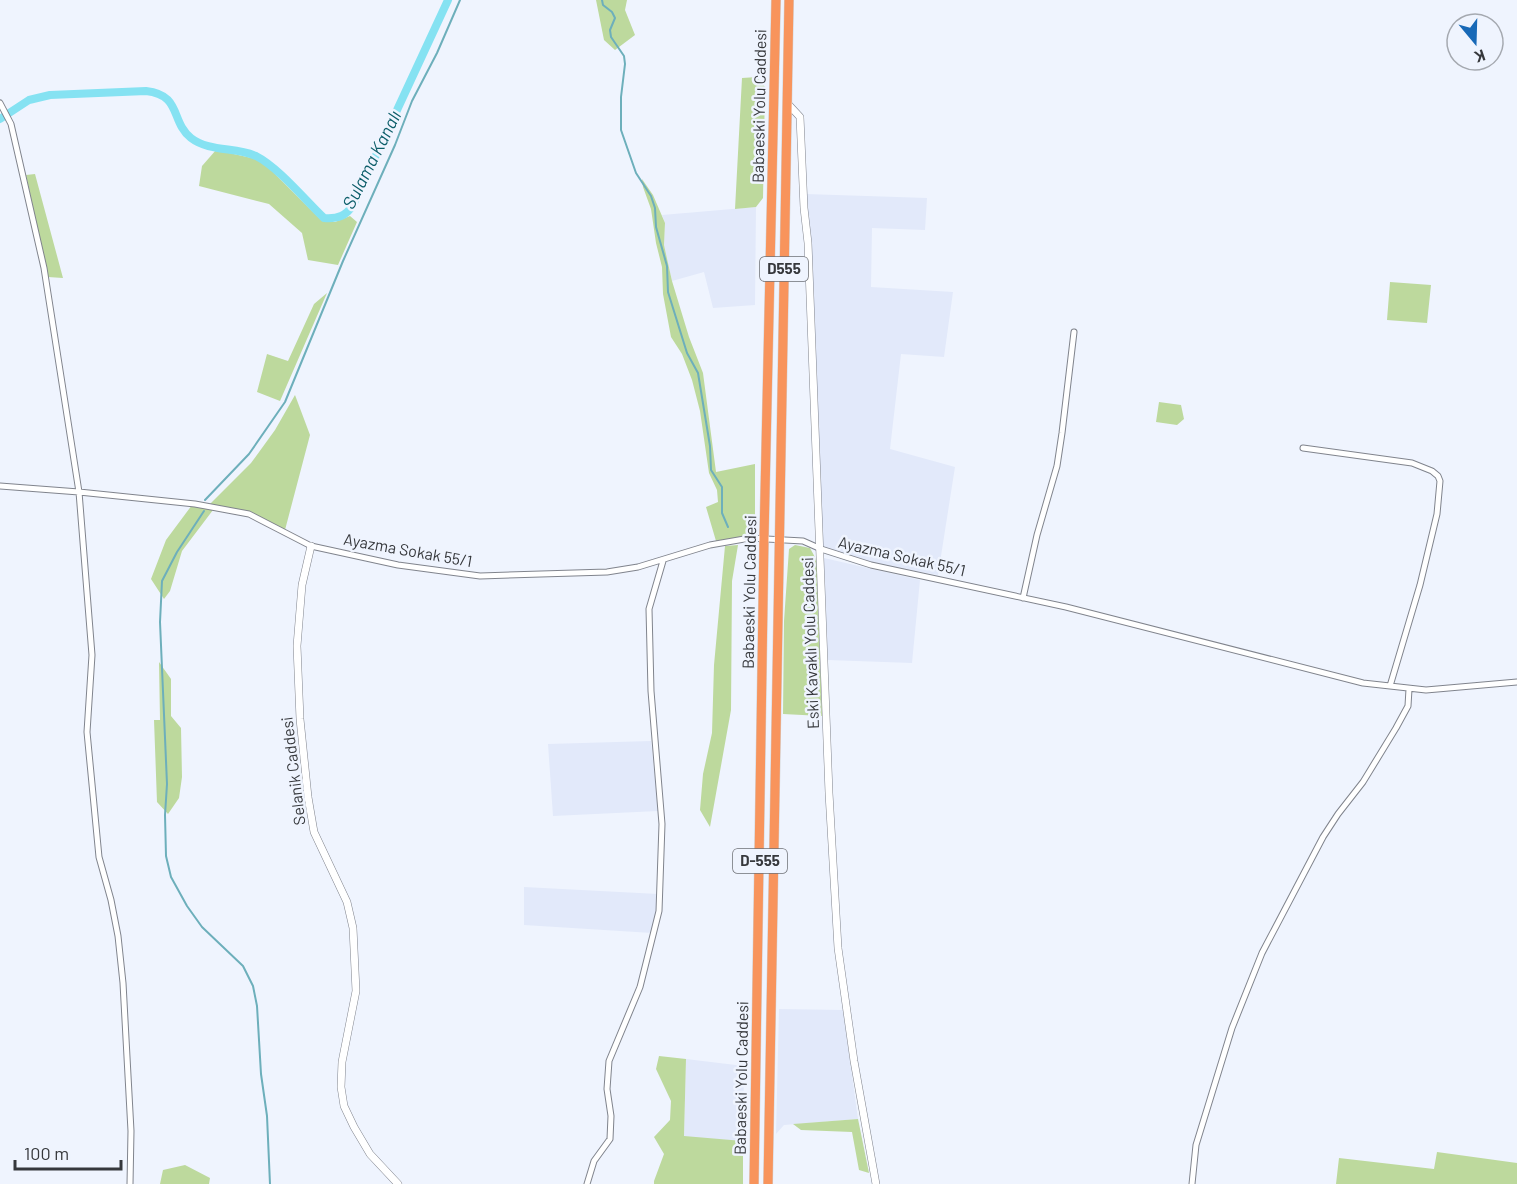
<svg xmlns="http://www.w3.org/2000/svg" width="1517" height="1184" font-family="Barlow,sans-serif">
<rect width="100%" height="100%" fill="#eff4fe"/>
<!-- built -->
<path fill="#e2e9fa" d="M806,194L927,198L925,230L872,228L871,287L953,292L944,357L901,354L890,449L955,467L938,575L869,563L831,551L823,546L818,453L811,244Z
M756,207L755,305L713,308L704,272L672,281L664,245L665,223L662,215Z
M824,558L920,580L912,663L828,660Z
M651,741L658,811L553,816L548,744Z
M524,887L658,894L657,913L652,933L524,925Z
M779,1009L843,1010L858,1119L784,1125L776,1134Z
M686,1059L744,1066L743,1141L684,1137Z"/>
<!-- green -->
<path fill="#bdd99d" d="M596,0H627L625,10L635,35L615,50L604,40Z
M757,77L765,87L763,198L756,207L735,209L742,78Z
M216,150L256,159L267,166L322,221L335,222L350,216L357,222L338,265L308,260L302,233L269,204L199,186L202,166Z
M35,174L63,278L48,277L26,175Z
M642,179L653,195L665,223L664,245L672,281L689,337L703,373L716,472L755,464V529L750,535L716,541L706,507L718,502L717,490L709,473L700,411L692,380L682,354L671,337L663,294L662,267L656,243L651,209L643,187Z
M1390,282L1431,285L1427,323L1387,320Z
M327,293L280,401L257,392L267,354L288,361L314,304Z
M295,395L310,435L285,530L250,512L210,504L251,463L275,430Z
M1159,402L1181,405L1184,419L1177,425L1156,422Z
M192,505L213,510L182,551L170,591L164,599L151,579L166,540Z
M738,545L732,581L731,710L710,827L700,810L703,774L712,733L714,665L725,546Z
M795,545L810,548L817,561L822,716L783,714L784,621L789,549Z
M159,662L171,679V716L181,728L182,777L179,798L168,814L157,802L154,720H160Z
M659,1056L686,1059L684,1136L743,1141V1184H654V1181L664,1154L654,1137L670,1120L671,1101L656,1069Z
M858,1119L869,1173L859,1170L852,1132L801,1130L793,1124Z
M1437,1152L1517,1163V1184H1336L1339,1158L1434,1169Z
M185,1165L210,1178L209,1184H160L163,1170Z"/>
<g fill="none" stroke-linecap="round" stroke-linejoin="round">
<!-- stream -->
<path stroke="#6dafbb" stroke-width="2" d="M602,0L603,5L612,12L615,18L610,30L611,37L624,56L625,64L621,97V130L636,173L651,196L655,208L656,227L667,266L668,292L687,353L698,373L710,446L711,470L722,487V513L728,527
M205,500L249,454L285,402L343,261L395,145L412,101L437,53L460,0
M204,511L177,552L162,581L160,622L167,784L165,815L166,856L171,877L187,906L202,927L243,966L253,986L257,1006L261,1074L267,1116L270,1184"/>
<!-- canal -->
<path stroke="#85e2f2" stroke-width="8" d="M0,119L29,100L50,95L146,91C182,95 170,121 191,138C209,152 236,147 256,156C278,167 306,201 324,218C338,219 346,216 353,205L448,0"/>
<!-- minor casing -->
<g stroke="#80848d" stroke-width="7">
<path id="minor" d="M0,103L11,124L44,268L79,492L92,655L87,732L99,857L111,900L118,936L123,983L131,1131L130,1184
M1303,448L1412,463L1432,471L1438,476L1440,481L1437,514L1420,585L1390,686
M0,486L79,492L195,504L249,514L311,546L398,565L480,576L607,572L638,567L710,545L750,538L803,541L821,549L871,565L1066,607L1363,683L1426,690L1517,682
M1023,598L1037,535L1057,466L1062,433L1074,332
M587,1184L594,1161L610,1139L611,1116L607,1089L609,1061L640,987L659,911L662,824L651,691L649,609L663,561
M1192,1184L1196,1145L1232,1028L1262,953L1323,837L1338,814L1363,782L1396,728L1408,706L1409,689"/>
</g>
<!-- tertiary casing -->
<g stroke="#80848d" stroke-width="8">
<path id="tertiary" d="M788,104L800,117L804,208L808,243L829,793L838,948L854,1061L876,1184
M311,546L302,585L297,646L300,719L308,797L314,832L347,902L353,928L356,991L342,1062L341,1087L344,1106L354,1127L370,1154L398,1184"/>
</g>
<!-- trunk casing -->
<g stroke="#d3d3d4" stroke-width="10">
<path id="trunk" d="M754,1184L764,538L776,0
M768,1184L789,0"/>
</g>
<!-- minor -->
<use href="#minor" stroke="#fff" stroke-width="5"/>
<!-- tertiary -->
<use href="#tertiary" stroke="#fff" stroke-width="7"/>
<!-- trunk -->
<use href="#trunk" stroke="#f8945c" stroke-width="9"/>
</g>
<g text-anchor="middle" stroke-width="5" stroke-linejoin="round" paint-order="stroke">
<!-- shield labels -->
<g fill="#eff4fe" stroke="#6e7076" stroke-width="1.5">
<rect x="760" y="257" width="48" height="24" rx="4.5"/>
<rect x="733" y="849" width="54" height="24" rx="4.5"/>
</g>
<g font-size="15" font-weight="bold" fill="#36383c">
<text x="784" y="274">D555</text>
<text x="760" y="866">D-555</text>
</g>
<!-- street labels -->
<g font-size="16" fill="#36383c" stroke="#eff4fe">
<text transform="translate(759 106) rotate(-89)" y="6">Babaeski Yolu Caddesi</text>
<text transform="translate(408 550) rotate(10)" y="6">Ayazma Sokak 55/1</text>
<text transform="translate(902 556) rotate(13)" y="6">Ayazma Sokak 55/1</text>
<text transform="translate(749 592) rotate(-89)" y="6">Babaeski Yolu Caddesi</text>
<text transform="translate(810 643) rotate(-92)" y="6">Eski Kavaklı Yolu Caddesi</text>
<text transform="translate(293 771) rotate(-97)" y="6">Selanik Caddesi</text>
<text transform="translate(741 1078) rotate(-89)" y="6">Babaeski Yolu Caddesi</text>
</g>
<!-- water labels -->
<g font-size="18" font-style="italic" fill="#0d5e6a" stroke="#eff4fe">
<text transform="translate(372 160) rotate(-63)" y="6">Sulama Kanalı</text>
</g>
</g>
<!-- north arrow -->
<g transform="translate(1475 42) rotate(161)"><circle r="28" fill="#eff4fe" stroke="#a5a9b0" stroke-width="1.5"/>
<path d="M0-4.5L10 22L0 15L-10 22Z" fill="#1869b7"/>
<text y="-9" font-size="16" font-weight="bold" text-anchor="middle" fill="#36383c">K</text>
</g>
<!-- scale -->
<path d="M15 1160v9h106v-9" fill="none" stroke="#36383c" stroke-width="3"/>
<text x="24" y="1160" font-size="18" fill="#36383c" stroke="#eff4fe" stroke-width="4.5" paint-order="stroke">100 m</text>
</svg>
